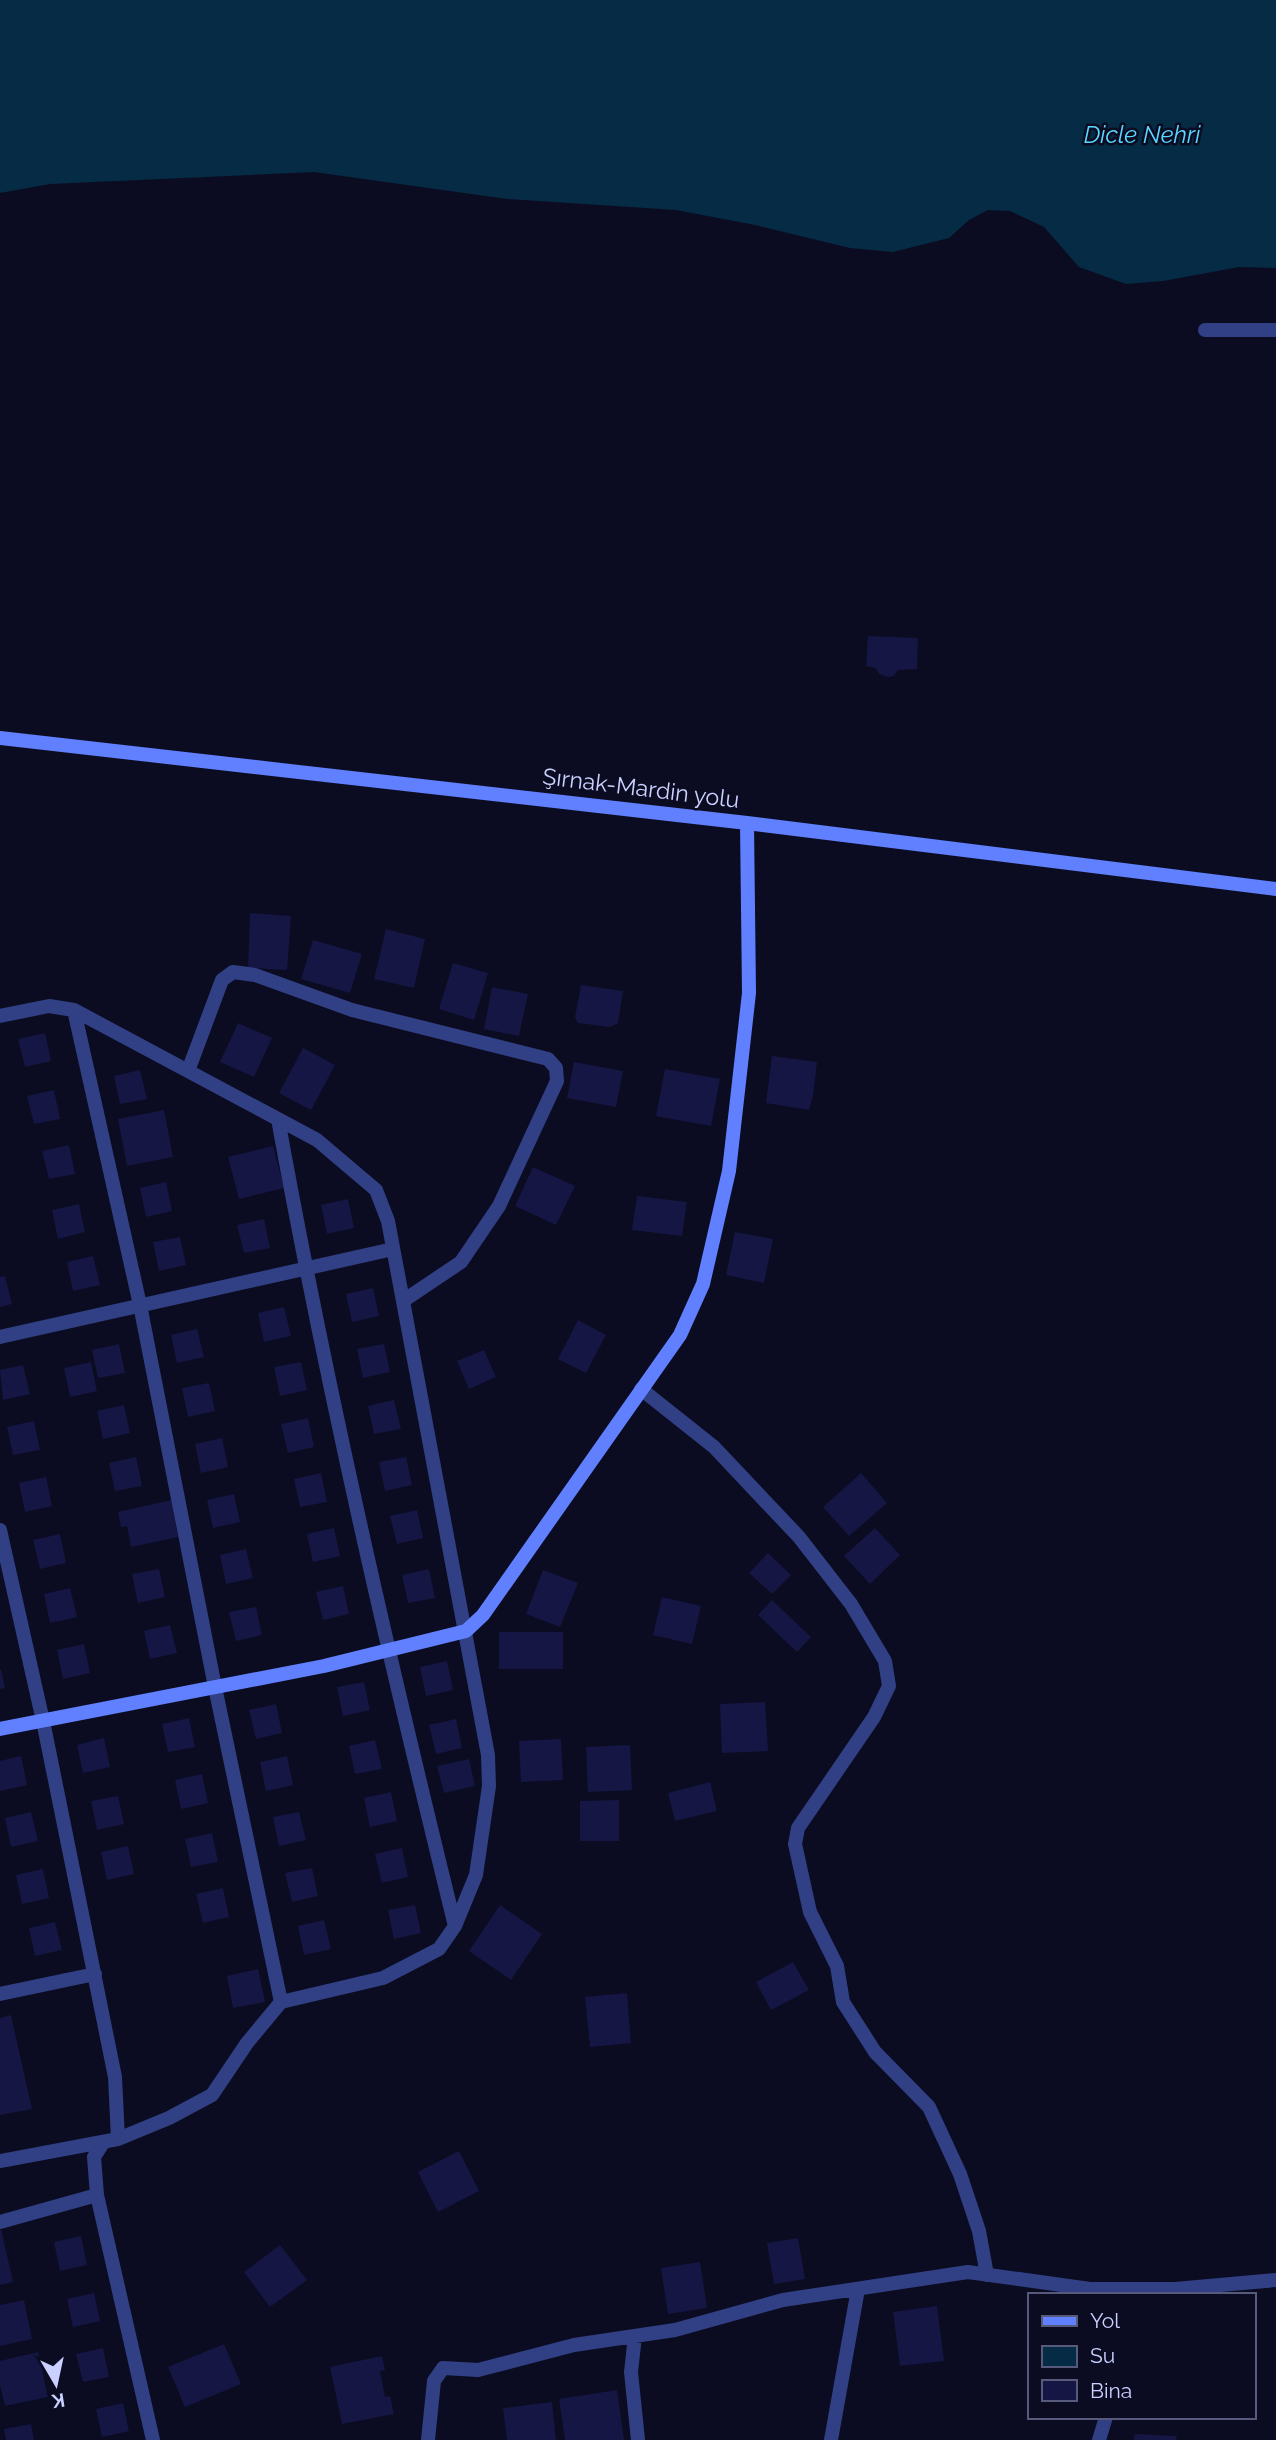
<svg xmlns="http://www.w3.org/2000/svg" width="1276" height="2440" font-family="Raleway,sans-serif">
<rect width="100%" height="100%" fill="#0b0c21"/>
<!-- water -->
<path fill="#062b44" d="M0,0H1276V268L1239,267L1163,281L1126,284L1079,267L1044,227L1010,211L988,210L969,220L949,238L893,252L850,248L755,225L676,210L507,199L314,172L50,184L0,193Z"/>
<!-- building -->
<path fill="#151643" d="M868,636L918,638L917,669L898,670L894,676L889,677L879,674L876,668L866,666Z
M250,913L291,916L287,970L248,968Z
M386,929L425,939L414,988L374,979Z
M313,940L362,954L350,993L301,979Z
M453,963L488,973L474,1020L439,1009Z
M581,985L623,991L618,1023L610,1027L578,1023L575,1017Z
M492,987L528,994L519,1036L484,1029Z
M238,1023L272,1038L254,1077L220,1062Z
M45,1033L51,1061L25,1067L18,1039Z
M303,1048L335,1065L311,1110L279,1093Z
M772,1056L817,1062L813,1096L809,1110L766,1103Z
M574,1062L623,1071L616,1107L567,1098Z
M665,1069L720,1079L711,1126L656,1116Z
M140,1070L147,1099L120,1104L114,1076Z
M54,1090L60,1119L34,1124L27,1096Z
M164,1110L173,1157L127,1166L118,1119Z
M69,1145L75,1174L49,1179L42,1151Z
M273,1146L284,1188L239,1199L228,1157Z
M533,1167L575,1186L556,1225L515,1206Z
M166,1182L172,1211L146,1217L140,1188Z
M637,1196L687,1202L682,1236L632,1230Z
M348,1199L354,1228L327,1234L321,1205Z
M79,1204L85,1232L58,1239L52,1210Z
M264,1219L270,1248L244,1253L237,1225Z
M735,1232L773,1239L764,1283L726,1275Z
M180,1237L186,1265L159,1271L153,1242Z
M93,1256L100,1285L73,1291L67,1262Z
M5,1276L12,1304L0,1307V1277Z
M373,1288L379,1316L352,1322L346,1294Z
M284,1307L291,1336L264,1342L258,1313Z
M578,1320L606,1335L586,1373L558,1359Z
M197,1329L204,1357L177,1363L171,1335Z
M119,1344L125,1373L98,1378L92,1350Z
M384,1344L390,1372L363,1378L357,1349Z
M484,1350L496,1377L469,1389L457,1361Z
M91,1362L97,1391L70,1397L64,1368Z
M301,1362L307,1390L280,1396L274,1367Z
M23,1365L30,1394L3,1400L0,1370Z
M209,1383L215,1411L188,1417L182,1388Z
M394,1400L401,1429L374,1434L368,1406Z
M124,1405L130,1433L103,1439L97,1411Z
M308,1418L314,1447L288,1453L281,1424Z
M34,1421L40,1450L13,1455L7,1427Z
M222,1438L228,1467L201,1473L195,1444Z
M136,1457L142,1486L115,1491L109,1463Z
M406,1457L412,1485L385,1491L379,1462Z
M321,1473L327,1502L300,1507L294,1479Z
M861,1473L887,1503L849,1536L823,1507Z
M46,1477L52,1506L25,1512L19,1483Z
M234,1494L240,1522L213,1528L207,1500Z
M171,1500L178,1537L131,1547L127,1526L121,1527L118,1512Z
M417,1510L423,1538L397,1544L390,1516Z
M334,1528L340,1556L313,1562L307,1534Z
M875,1528L900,1555L870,1584L844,1556Z
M60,1534L66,1563L40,1569L33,1540Z
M246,1549L253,1578L226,1584L220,1555Z
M768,1553L791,1575L772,1594L749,1573Z
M159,1569L165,1597L138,1603L132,1574Z
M429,1569L435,1598L408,1603L402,1575Z
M543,1570L578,1583L560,1627L526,1614Z
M343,1586L349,1614L323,1620L316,1592Z
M70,1588L77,1617L50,1623L44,1594Z
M662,1597L701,1606L692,1644L653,1635Z
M772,1600L811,1637L797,1652L758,1615Z
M256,1607L262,1635L236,1641L229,1612Z
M170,1625L177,1653L150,1659L144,1631Z
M499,1632H563V1669H499Z
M84,1644L90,1673L63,1679L57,1650Z
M447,1661L453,1690L426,1696L420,1667Z
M1,1669L5,1688L0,1689V1670Z
M364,1682L370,1710L343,1716L337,1687Z
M765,1702L768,1751L722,1753L720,1704Z
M276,1704L282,1733L256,1739L249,1710Z
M189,1718L195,1747L168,1752L162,1724Z
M456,1719L462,1748L436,1754L429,1725Z
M104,1738L110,1767L83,1773L77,1745Z
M561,1739L563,1780L521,1782L519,1741Z
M375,1740L382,1769L355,1774L349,1746Z
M630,1745L632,1790L588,1792L586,1747Z
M21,1756L27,1785L0,1791V1761Z
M287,1756L293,1785L266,1791L260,1762Z
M469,1759L475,1786L444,1793L437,1766Z
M202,1774L208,1803L181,1809L175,1780Z
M710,1782L717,1811L675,1821L668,1793Z
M391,1792L397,1821L370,1827L364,1798Z
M118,1796L124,1824L97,1830L91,1801Z
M619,1800V1841H580V1801Z
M31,1812L38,1841L11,1847L5,1818Z
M299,1812L306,1840L279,1846L273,1817Z
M212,1833L218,1862L191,1867L185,1839Z
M128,1846L134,1874L107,1880L101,1852Z
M402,1848L408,1877L382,1883L375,1854Z
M312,1868L318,1896L292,1902L285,1873Z
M43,1869L49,1898L22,1904L16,1875Z
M223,1888L229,1917L203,1923L196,1894Z
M415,1905L421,1933L394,1939L388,1910Z
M500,1905L542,1934L511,1980L469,1951Z
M324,1920L331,1949L304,1955L298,1926Z
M55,1922L62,1950L35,1956L29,1928Z
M793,1962L809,1990L771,2010L756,1982Z
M258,1969L265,2002L233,2008L227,1976Z
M627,1993L631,2043L590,2047L585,1997Z
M11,2015L32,2109L0,2115V2018Z
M459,2151L479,2191L438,2212L418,2172Z
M1,2229L13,2282L0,2285V2230Z
M81,2236L87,2265L60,2271L54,2242Z
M798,2238L805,2279L774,2284L767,2243Z
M280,2245L307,2280L270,2307L244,2272Z
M700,2262L707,2308L668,2314L661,2268Z
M94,2293L100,2321L73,2327L67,2299Z
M24,2300L32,2339L0,2346V2305Z
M937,2306L944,2361L900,2366L893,2312Z
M224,2344L241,2384L185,2407L168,2367Z
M103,2348L109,2377L83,2382L76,2354Z
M38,2352L48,2397L5,2406L0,2385V2361Z
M382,2356L385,2370L380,2371L385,2397L390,2396L394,2414L342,2424L330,2367Z
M617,2390L624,2440H565L559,2399Z
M552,2402L556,2440H507L503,2408Z
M123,2403L129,2431L102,2437L96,2409Z
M31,2424L34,2440H6L4,2429Z
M1135,2434L1177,2436L1176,2440H1134Z"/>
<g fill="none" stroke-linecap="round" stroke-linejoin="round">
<!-- street -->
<path stroke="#314084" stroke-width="14" d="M1205,330H1276
M74,1010L140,1305L215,1687L281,2002
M0,1016L49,1006L74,1010L317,1140L376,1190L388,1221L488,1755L489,1786L476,1875L455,1926L439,1949L383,1978L281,2002L247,2043L212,2095L169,2118L118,2139L0,2161
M188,1071L222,980L233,972L255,975L352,1010L548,1059L556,1068L557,1081L499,1206L461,1262L403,1301
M278,1119C327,1390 389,1658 455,1926
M0,1337L393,1249
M641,1389L714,1447L799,1537L851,1604L885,1661L889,1686L874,1717L798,1828L795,1844L810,1912L837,1966L843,2002L875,2052L929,2107L960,2174L979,2231L987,2275
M0,1530L43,1721L115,2077L118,2139
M0,1994L95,1974
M103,2143L94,2157L97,2195L153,2440
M0,2222L97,2195
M635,2336L631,2372L638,2440
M428,2440L434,2381L443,2368L478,2370L574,2345L675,2330L783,2300L968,2272L1090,2289H1175L1276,2280
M831,2440L858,2289
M1099,2440L1106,2417"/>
<!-- secondary -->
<path stroke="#6180ff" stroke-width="14" d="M0,738L747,823L1276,889
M0,1729L324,1666L466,1631L483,1615L680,1335L703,1284L729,1171L749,993L747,823"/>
</g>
<g text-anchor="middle" stroke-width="5" stroke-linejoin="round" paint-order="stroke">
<!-- street labels -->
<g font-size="23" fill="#cad0ff" stroke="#0b0c21">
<text transform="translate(641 788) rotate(7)" y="8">Şırnak-Mardin yolu</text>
</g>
<!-- water labels -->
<g font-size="24" font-style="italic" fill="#58d7ff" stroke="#0b0c21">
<text x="1142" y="143">Dicle Nehri</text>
</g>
</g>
<!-- legend -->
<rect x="1028" y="2293" width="228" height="126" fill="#0b0c21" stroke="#575a7a" stroke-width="2"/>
<rect x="1042" y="2316" width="35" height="10" fill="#6180ff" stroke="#575a7a" stroke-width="2"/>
<text x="1090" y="2328" font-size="21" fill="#cad0ff">Yol</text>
<rect x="1042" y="2346" width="35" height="21" fill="#062b44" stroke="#575a7a" stroke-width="2"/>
<text x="1090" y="2363" font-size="21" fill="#cad0ff">Su</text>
<rect x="1042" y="2380" width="35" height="21" fill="#151643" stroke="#575a7a" stroke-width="2"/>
<text x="1090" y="2398" font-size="21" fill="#cad0ff">Bina</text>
<!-- north arrow -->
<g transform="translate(56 2384) rotate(171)" stroke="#0b0c21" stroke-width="5" paint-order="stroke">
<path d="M0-5L12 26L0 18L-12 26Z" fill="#cad0ff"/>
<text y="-10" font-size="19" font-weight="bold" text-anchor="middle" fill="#cad0ff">K</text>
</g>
</svg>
